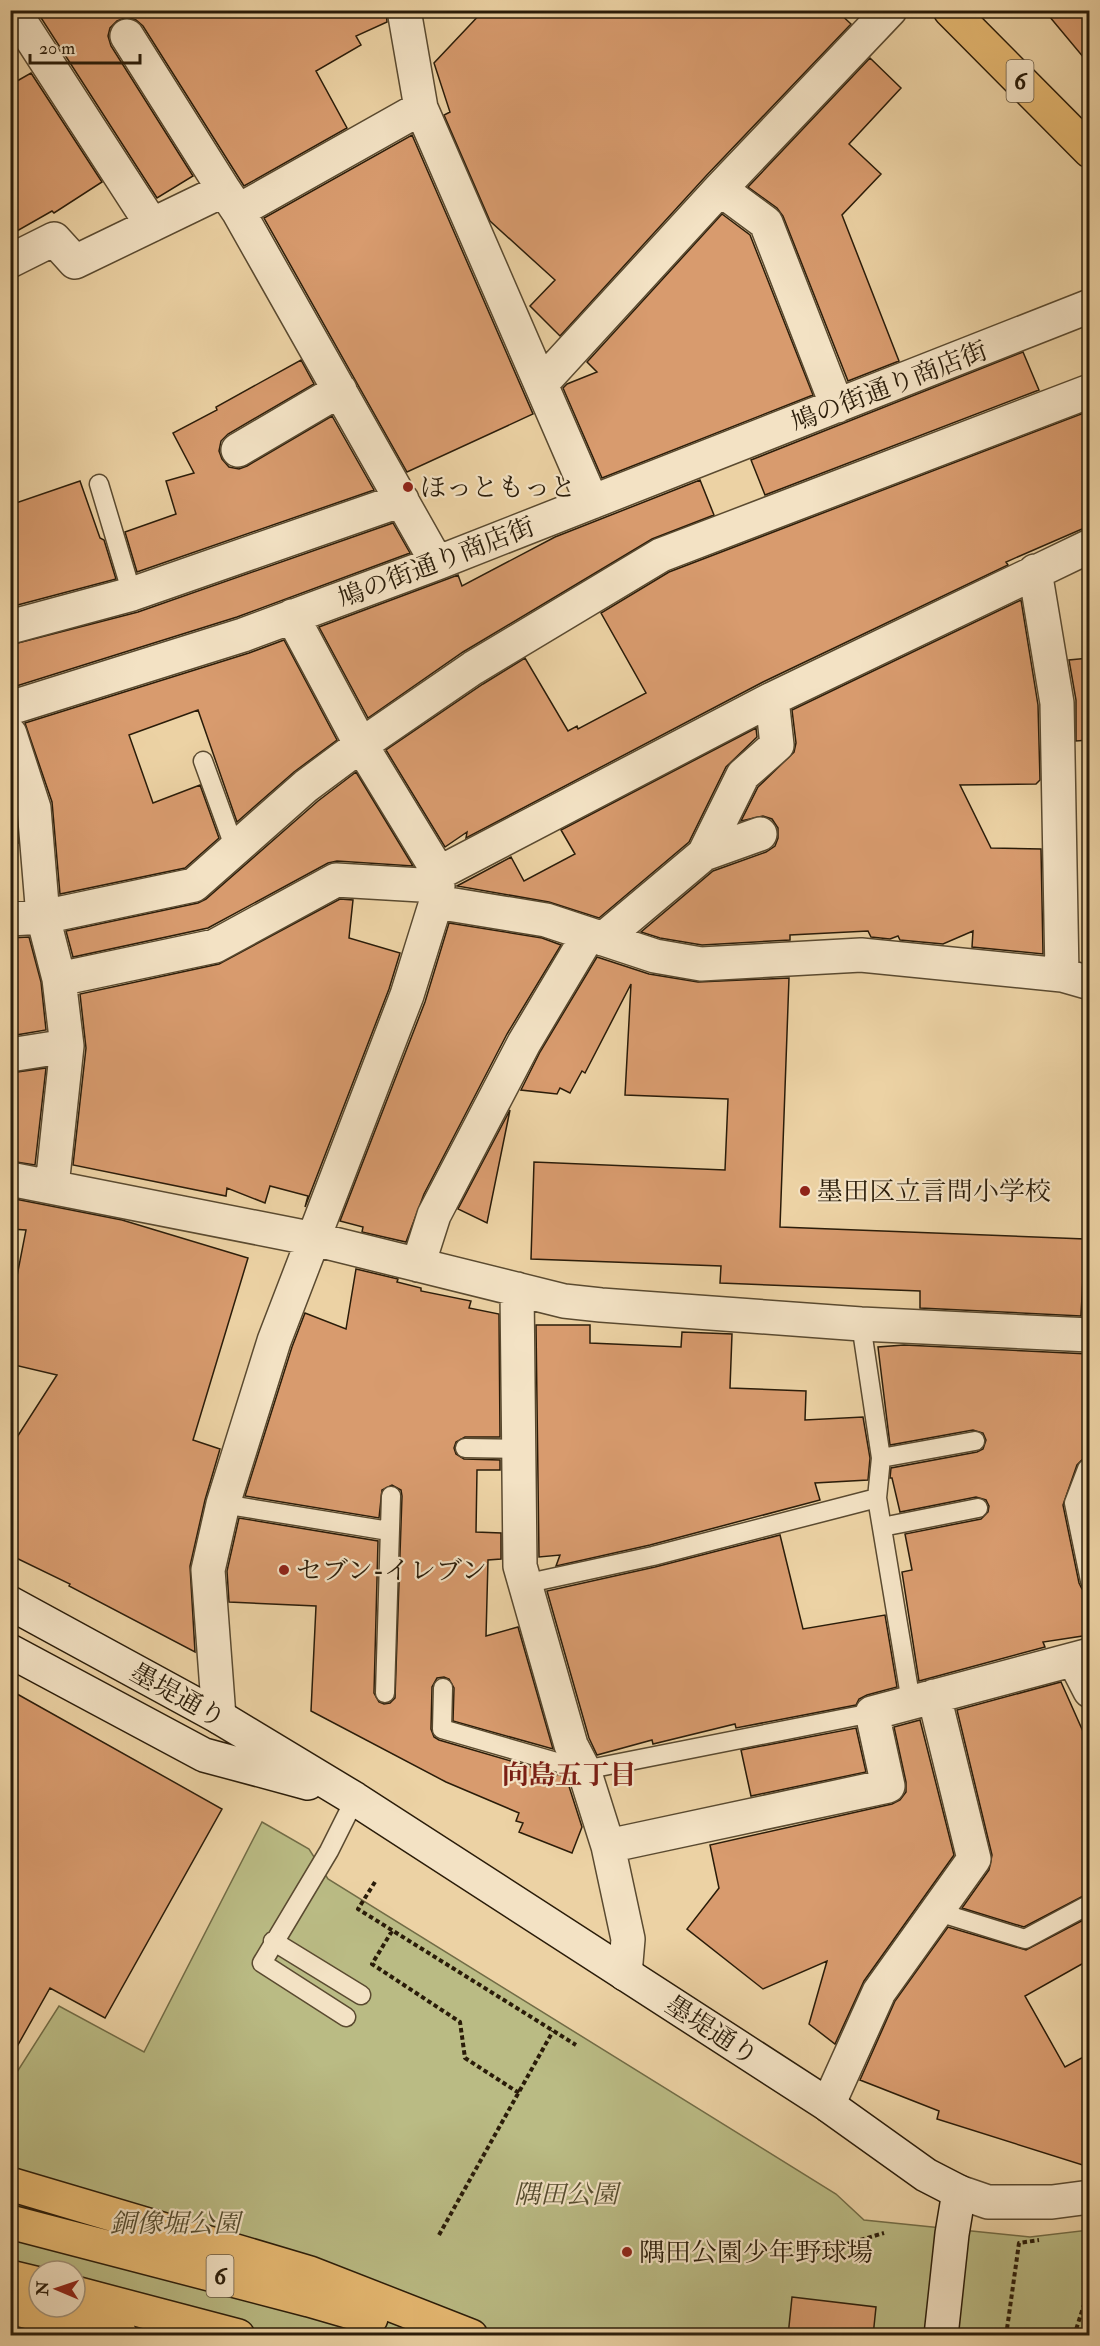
<svg xmlns="http://www.w3.org/2000/svg" width="1100" height="2346" font-family="'IM FELL Double Pica','Noto Serif JP',serif">
<rect width="100%" height="100%" fill="#ecd2a4"/>
<filter id="stains"><feTurbulence type="fractalNoise" baseFrequency=".00333" numOctaves="4"/><feColorMatrix values="0 0 0 0 .2 0 0 0 0 .09 0 0 0 0 .02 0 0 0 .5 -.17"/></filter>
<radialGradient id="worn" r=".72"><stop offset=".6" stop-color="#630" stop-opacity="0"/><stop offset="1" stop-color="#630" stop-opacity=".3"/></radialGradient>
<!-- green -->
<path fill="#babb84" stroke="#726c46" stroke-width="1.5" fill-rule="evenodd" d="M262,1822L309,1849L328,1879L836,2194L864,2220L1030,2237L1089,2230V2308L1081,2336L11,2335L10,2083L59,2006L144,2052ZM39,2271H75V2307H39Z"/>
<!-- building -->
<path fill="#d89b6e" stroke="#2a1c09" stroke-width="1.5" d="M36,10H386L387,22L356,36L361,45L316,71L347,128L244,186L143,26L136,20L127,17L117,21L110,28L108,36L111,46L193,176L157,198Z
M484,10H836L851,24L706,176L560,336L530,306L555,280L490,221L444,115L450,112L434,63Z
M1044,10H1089V64Z
M870,58L901,88L849,144L881,174L842,215L899,361L848,381L783,216L777,208L748,187Z
M31,73L102,182L54,213L52,211L10,235V85Z
M412,135L533,414L407,472L264,218Z
M722,214L750,235L813,395L602,478L563,388L567,384L597,372L587,362Z
M1023,352L1039,390L765,495L751,460Z
M301,360L314,384L228,434L221,441L219,451L222,459L229,467L239,469L247,466L332,416L374,490L137,572L125,532L176,514L166,481L194,473L173,433L217,410L216,407Z
M1089,411V526L1006,562L1008,565L763,682L466,838L467,832L445,847L386,750L483,684L525,658L568,731L577,726L578,729L646,693L601,613L669,572Z
M700,480L714,515L652,539L463,652L368,718L319,627L458,575L462,586L555,537Z
M80,481L100,538L104,540L116,579L10,607V505Z
M393,523L410,553L237,617L10,688V645L138,612Z
M1021,600L1038,705L1040,780L1036,784L960,785L991,848L1041,849L1043,954L972,947L973,931L943,944L900,940L898,936L890,939L871,937L868,931L790,935V940L702,945L660,938L641,932L713,871L766,852L775,846L778,838V828L772,819L763,816L741,821L758,787L794,752L796,743L792,710Z
M284,640L337,740L294,772L237,822L198,710L129,735L153,803L200,785L219,838L185,868L60,894L52,802L25,723L249,653Z
M1089,658V740L1076,741V700L1069,660Z
M756,728L757,737L726,767L689,842L599,918L549,902L457,886L511,857L524,881L575,854L561,830Z
M356,772L413,866L337,861L328,863L208,928L73,957L66,931L198,903L206,899L318,801Z
M10,796L15,812L18,843L10,844Z
M340,899L353,900L349,938L400,953L389,989L305,1207L308,1196L270,1186L265,1203L227,1188L226,1196L73,1165L86,1048L80,994L219,964Z
M449,923L542,938L561,945L507,1034L424,1194L406,1242L362,1232L363,1227L340,1221L425,1002Z
M29,937L41,982L46,1030L10,1036V938Z
M597,957L649,974L698,982L789,978L780,1227L1085,1239L1081,1316L920,1308V1291L720,1283L721,1266L531,1259L534,1162L725,1170L728,1099L625,1095L631,984L585,1073L582,1071L570,1093L560,1088L557,1094L521,1090L540,1052Z
M46,1068L35,1165L10,1161V1073Z
M510,1110L487,1223L458,1209Z
M10,1198L122,1220L248,1258L193,1440L220,1449L205,1500L190,1566L195,1652L69,1586L70,1584L10,1555V1448L57,1375L10,1364V1312L26,1230L10,1229Z
M356,1269L398,1279L397,1282L421,1288V1291L471,1301L469,1308L499,1314L500,1437H465L456,1442L454,1448L456,1454L464,1459L500,1460V1470H477L476,1532L501,1533V1559L488,1560L486,1636L518,1627L553,1749L453,1721L454,1688L449,1679L444,1677L437,1678L432,1687L431,1729L434,1737L439,1740L566,1777L582,1827L572,1853L519,1832L523,1823L516,1821L519,1813L446,1782L311,1711L316,1606L229,1602L227,1571L239,1518L378,1541L374,1693L379,1702L384,1704L390,1703L395,1698L402,1496L401,1490L392,1485L382,1490L379,1518L245,1496L292,1347L305,1313L346,1329Z
M536,1325H590V1343L681,1347L682,1332L732,1334L730,1388L806,1391L805,1420L863,1417L870,1458L868,1480L815,1483L820,1500L650,1545L556,1566L560,1555L539,1557Z
M904,1345L1089,1354V1457L1083,1459L1077,1465L1063,1505L1079,1583L1082,1589L1089,1592V1635L1043,1642L1045,1647L919,1681L902,1572L912,1570L905,1534L981,1519L988,1512L989,1506L986,1500L976,1497L900,1512L892,1478H890L891,1468L977,1452L983,1449L986,1440L983,1433L973,1430L890,1445L878,1347Z
M780,1535L803,1629L885,1615L897,1687L867,1695L859,1699L856,1705L736,1728L735,1724L653,1744L652,1740L597,1755L589,1738L547,1591L655,1567Z
M1061,1682L1089,1745V1893L1024,1927L962,1908L989,1870L992,1855L957,1710Z
M10,1690L222,1809L105,2018L50,1988L10,2059Z
M920,1720L954,1855L864,1981L835,2044L809,2024L827,1961L763,1989L687,1929L719,1888L710,1845L892,1804L900,1800L906,1792V1782L894,1727Z
M856,1728L866,1772L751,1796L741,1750Z
M1089,1917V1960L1025,1996L1065,2067L1089,2054V2167L937,2119L939,2111L860,2080L895,2001L948,1927L1026,1950Z
M792,2297L876,2307L873,2336H788Z"/>
<g fill="none" stroke-linecap="round" stroke-linejoin="round">
<!-- service casing -->
<g stroke="#5a4a30" stroke-width="21">
<path id="service" d="M99,484L132,594
M203,761L235,849
M861,1324L881,1458L877,1498L911,1702
M465,1448L519,1449
M881,1458L975,1441
M1090,1468L1087,1469L1074,1503L1090,1581
M223,1504L389,1531
M882,1527L978,1508
M524,1584L653,1556L877,1498
M443,1688L442,1729L584,1770L872,1713
M385,1693L391,1496
M935,1911L1025,1939L1090,1904
M273,1941L361,1995
M346,2017L262,1963L329,1851L355,1799"/>
</g>
<!-- minor casing -->
<g stroke="#5a4a30" stroke-width="36">
<path id="minor" d="M13,10L152,225
M404,10L421,108L592,502
M127,36L224,190
M421,108L238,211L437,563
M720,189L766,223L837,406
M10,261L54,239L75,262L224,190L238,211
M541,384L720,189L890,10
M238,450L340,390
M1035,571L1057,703L1062,975L1090,983
M292,616L361,745L439,873
M10,627L132,594L402,500
M10,708L243,635L437,563L1090,306
M10,734L34,808L43,917L59,979L67,1046L52,1186
M704,854L760,834
M436,902L546,920L655,956L701,964L861,955L1062,975
M10,919L43,917L194,885L306,786L361,745L473,668L661,555L1090,391
M603,939L704,854L743,775L777,745L772,699
M59,979L215,946L336,880L438,886
M10,1055L67,1046
M10,1179L314,1239L564,1301L601,1305L861,1324L1090,1335
M418,1265L434,1215L524,1043L589,934
M517,1289L520,1566L571,1745L584,1770L608,1846L628,1939L625,1974
M1074,1660L1090,1691
M219,1717L208,1570L223,1504L274,1341L407,995L436,902L439,873L772,699L1090,546
M608,1846L888,1786L872,1713L1090,1655
M828,2105L879,1992L974,1859L934,1696"/>
</g>
<!-- tertiary casing -->
<g stroke="#5a4a30" stroke-width="36">
<path id="tertiary" d="M959,2192L988,2202H1052L1090,2197"/>
</g>
<!-- secondary casing -->
<g stroke="#2a1c09" stroke-width="36">
<path id="secondary" d="M10,1603L219,1717L355,1799L828,2105L926,2175L959,2192L952,2234L941,2336
M10,1651L204,1755L308,1783"/>
</g>
<!-- trunk casing -->
<g stroke="#2a1c09" stroke-width="36">
<path id="trunk" d="M950,10L1090,151"/>
</g>
<!-- motorway casing -->
<g stroke="#2a1c09" stroke-width="36">
<path id="motorway" d="M10,2184L310,2273L471,2336
M10,2222L309,2300L371,2318
M10,2277L39,2284
M75,2293L238,2336
M10,2307L121,2336"/>
</g>
<!-- path -->
<path stroke="#2a1c09" stroke-width="4" stroke-dasharray="4.5 3" stroke-linecap="butt" d="M375,1882L358,1909L576,2045
M392,1931L372,1964L460,2022L465,2058L519,2093
M439,2235L553,2031
M809,2248H833L884,2233
M1006,2336L1019,2243L1039,2240
M1074,2336L1090,2286"/>
<!-- service -->
<use href="#service" stroke="#f3e2c4" stroke-width="18"/>
<!-- minor -->
<use href="#minor" stroke="#f3e2c4" stroke-width="33"/>
<!-- tertiary -->
<use href="#tertiary" stroke="#f3e2c4" stroke-width="33"/>
<!-- secondary -->
<use href="#secondary" stroke="#f3e2c4" stroke-width="33"/>
<!-- trunk -->
<use href="#trunk" stroke="#e6b972" stroke-width="33"/>
<!-- motorway -->
<use href="#motorway" stroke="#e6b972" stroke-width="33"/>
</g>
<!-- markers -->
<g fill="#8f2418" stroke="#f3e2c4" stroke-width="2">
<circle cx="408" cy="487" r="6"/>
<circle cx="805" cy="1191" r="6"/>
<circle cx="284" cy="1570" r="6"/>
<circle cx="627" cy="2252" r="6"/>
</g>
<g text-anchor="middle" stroke-width="4.5" stroke-linejoin="round" paint-order="stroke">
<!-- shield labels -->
<g fill="#f3e2c4" stroke="#665741" stroke-width="1.5">
<rect x="1006.5" y="60" width="27" height="42" rx="4.5"/>
<rect x="206.5" y="2255" width="27" height="42" rx="4.5"/>
</g>
<g font-size="24" font-weight="bold" fill="#2a1c09">
<text x="1020" y="89">6</text>
<text x="220" y="2284">6</text>
</g>
<!-- street labels -->
<g font-size="26" fill="#2a1c09" stroke="#f3e2c4">
<text transform="translate(889 386) rotate(-21)" y="9">鳩の街通り商店街</text>
<text transform="translate(436 562) rotate(-21)" y="9">鳩の街通り商店街</text>
<text transform="translate(178 1695) rotate(29)" y="9">墨堤通り</text>
<text transform="translate(712 2030) rotate(33)" y="9">墨堤通り</text>
</g>
<!-- poi labels -->
<g font-size="26" fill="#2a1c09" stroke="#f3e2c4" text-anchor="start">
<text x="420" y="496">ほっともっと</text>
<text x="817" y="1200">墨田区立言問小学校</text>
<text x="296" y="1579">セブン-イレブン</text>
<text x="639" y="2261">隅田公園少年野球場</text>
</g>
<!-- park labels -->
<g font-size="26" font-style="italic" fill="#554c2e" stroke="#f3e2c4">
<text x="566" y="2203">隅田公園</text>
<text x="175" y="2232">銅像堀公園</text>
</g>
<!-- neighbourhood labels -->
<g font-size="27" font-weight="bold" fill="#7a1f14" stroke="#f3e2c4">
<text x="569" y="1784">向島五丁目</text>
</g>
</g>
<!-- margin -->
<rect width="1100" height="2346" fill="none" stroke="#ecd2a4" stroke-width="36"/>
<rect x="12" y="12" width="1076" height="2322" fill="none" stroke="#2a1c09" stroke-width="3"/>
<rect x="18" y="18" width="1064" height="2310" fill="none" stroke="#2a1c09" stroke-width="1.5"/>
<!-- north arrow -->
<g transform="translate(57 2289) rotate(272)"><circle r="28" fill="#f3e2c4" stroke="#a39379" stroke-width="1.5"/>
<path d="M0-4.5L10 22L0 15L-10 22Z" fill="#8f2418"/>
<text y="-9" font-size="16" font-weight="bold" text-anchor="middle" fill="#2a1c09">N</text>
</g>
<!-- scale -->
<path d="M30 54v9h110v-9" fill="none" stroke="#2a1c09" stroke-width="3"/>
<text x="39" y="54" font-size="18" fill="#2a1c09" stroke="#f3e2c4" stroke-width="4.5" paint-order="stroke">20 m</text>
<rect width="100%" height="100%" filter="url(#stains)"/>
<rect width="100%" height="100%" fill="url(#worn)"/>
</svg>
